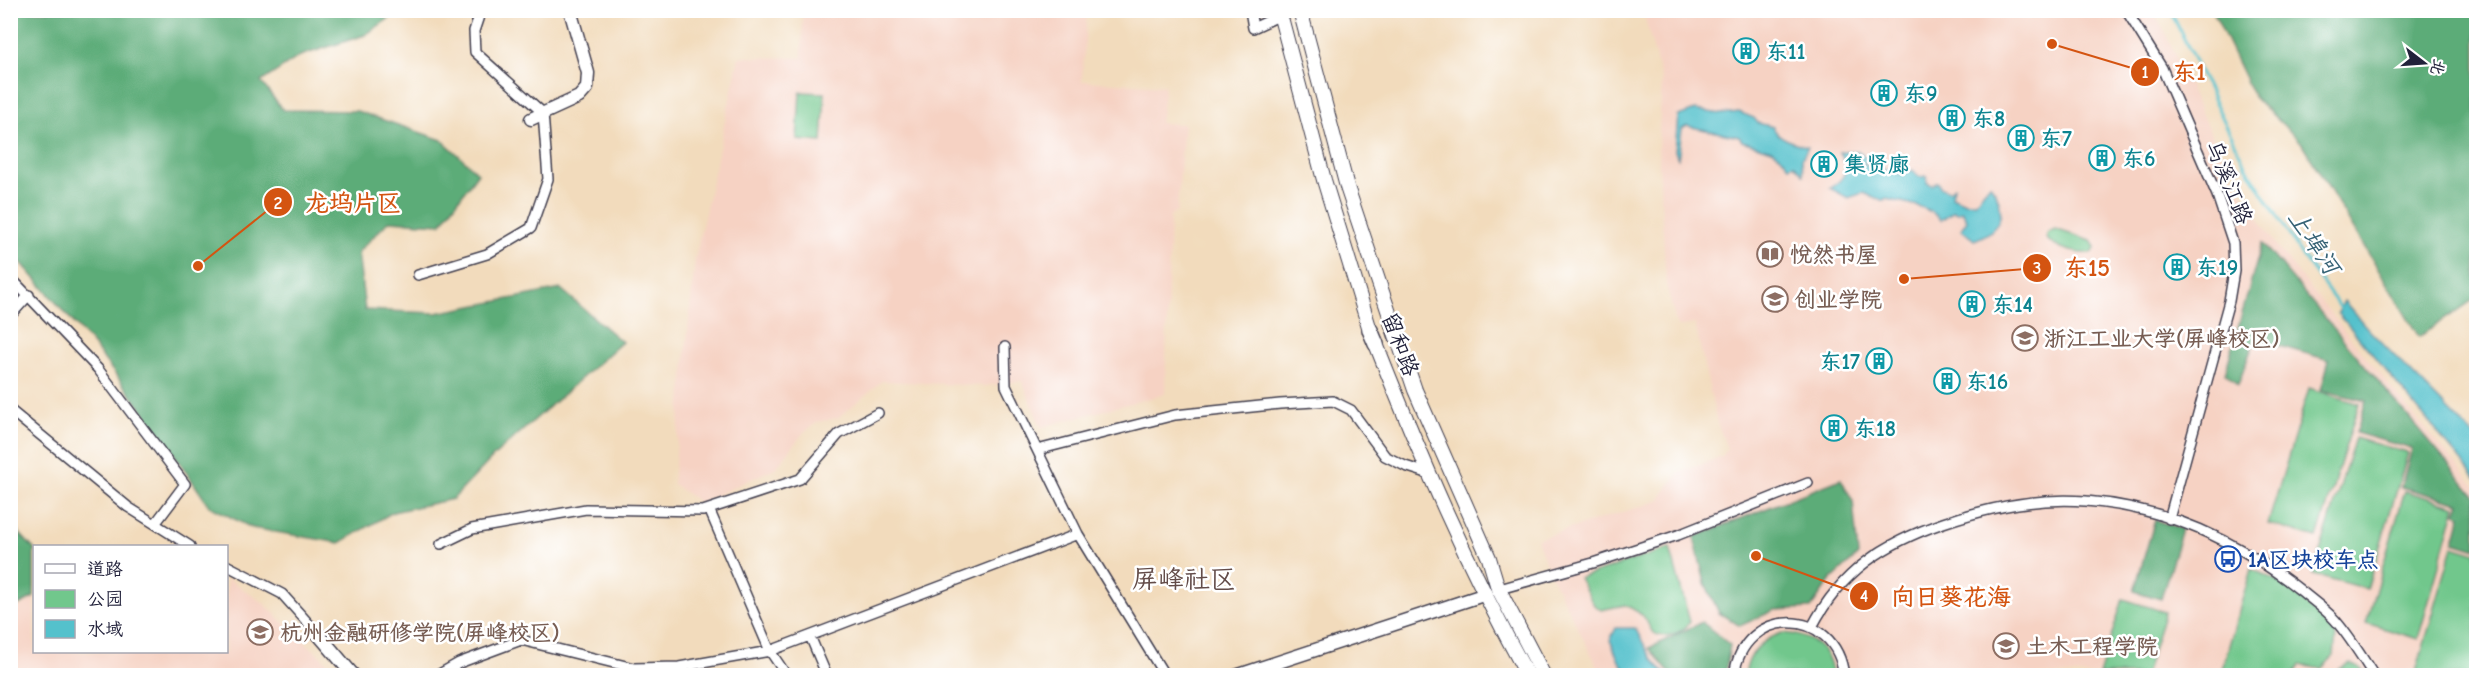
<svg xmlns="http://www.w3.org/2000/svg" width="2487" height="686" font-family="'Comic Neue','LXGW WenKai TC',sans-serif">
<rect width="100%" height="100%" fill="#fff"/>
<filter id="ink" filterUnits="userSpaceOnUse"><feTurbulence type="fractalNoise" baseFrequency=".0167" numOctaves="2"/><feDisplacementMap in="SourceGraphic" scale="12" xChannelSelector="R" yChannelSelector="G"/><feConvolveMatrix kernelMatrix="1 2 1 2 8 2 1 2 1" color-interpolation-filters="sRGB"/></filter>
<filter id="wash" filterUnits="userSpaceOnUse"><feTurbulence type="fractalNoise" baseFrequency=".008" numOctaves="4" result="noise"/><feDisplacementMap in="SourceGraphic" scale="24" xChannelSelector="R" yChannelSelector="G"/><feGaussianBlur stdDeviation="1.35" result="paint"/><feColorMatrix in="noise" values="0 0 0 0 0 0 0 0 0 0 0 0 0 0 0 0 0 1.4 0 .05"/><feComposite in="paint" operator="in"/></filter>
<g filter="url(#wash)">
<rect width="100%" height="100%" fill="#f2dbbc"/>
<!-- built -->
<path fill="#f6d2c3" d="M803,11H1087L1082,81L1165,86L1160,123L1184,124L1177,212L1170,216L1165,394L1041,427L1022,381L984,386L882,381L838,418L818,422L804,432L777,467L700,503L673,484L695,259L739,57L802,58Z
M1643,11H2151L2162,26L2207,126L2237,185L2278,248L2402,401L2476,487V675H1602L1549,572L1537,539L1658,501L1679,473L1723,456L1727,448L1717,423L1695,324L1677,327L1666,284L1658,148L1662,81Z
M227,578L262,602L341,675H11V612L34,598V652H226Z"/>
<!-- green -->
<path fill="#71c78c" stroke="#4a7464" stroke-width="1.5" d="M800,92L825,93L822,142L797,140Z
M2055,229L2091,241L2095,247L2093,252C2081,256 2054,248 2046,238L2048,232Z
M2309,388L2359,404L2317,538L2268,524Z
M2355,438L2408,453L2367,589L2313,574Z
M2405,491L2456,506L2418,639L2366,623Z
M2453,546L2476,553V657L2471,675H2415Z
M1670,548L1690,622C1683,632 1663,642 1652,631C1648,626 1647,619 1642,615C1637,611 1631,608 1625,605L1601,610L1594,605L1579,578Z
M2251,569L2286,584L2336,634L2334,656L2321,669L2300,665L2293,676H2230L2221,673Z
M2123,599L2165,612L2145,675H2099Z
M1782,633C1808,634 1831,647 1832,675H1745C1748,653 1761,640 1782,633Z
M2349,663L2359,667L2366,675H2337L2339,669Z"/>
<!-- forest -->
<path fill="#5cac78" stroke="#3f675a" stroke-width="1.5" d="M10,11H400L365,35L300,56L261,82L283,110L357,111L442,140L478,173L441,224L389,221L358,252L365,310L436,313L561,289L622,342L494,456L453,499L393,512L340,543L252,528L209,506L164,439L94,346L11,251Z
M2213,11H2476V298L2419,337L2301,142L2254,97Z
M2262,243L2476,497V549L2454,542L2461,515L2456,513L2460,503L2401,487L2412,449L2356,433L2366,401L2321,390L2329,360L2255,339L2238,385L2225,373Z
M1841,479L1853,501L1858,555L1830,581L1811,608L1775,610L1740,626L1719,613L1705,583L1694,537Z
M2155,520L2182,529L2161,599L2134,591Z
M10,523L34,549V597L11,609Z
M1702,622L1730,645L1725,675H1671L1649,648Z"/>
<!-- water -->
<path fill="#54c1cc" stroke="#3b7284" stroke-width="1.5" d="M1695,110L1722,114L1739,112L1754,118L1758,123L1773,127C1778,139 1796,143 1808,147L1802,158L1803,174L1794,164L1789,166L1781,156L1772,150L1742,141L1739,137L1687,126L1682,129L1678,159L1675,151L1678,116Z
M1840,152H1859L1867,158L1864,164L1901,174L1913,170L1919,177L1927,176V183L1932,185L1938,182L1941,188L1949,191L1954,187L1952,196L1965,202H1975L1990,184C2008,209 2003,230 1974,240L1961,229L1967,220L1962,211L1956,213L1954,211L1941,220C1928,205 1904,203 1886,199L1884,201L1863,193L1848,198L1830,188C1846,178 1850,169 1840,152Z
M2344,301L2369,330L2476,438V479L2338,313Z
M1616,628H1635L1652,659L1666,675H1630L1619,661L1610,640Z"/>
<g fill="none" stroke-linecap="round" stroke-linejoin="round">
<!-- stream -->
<path stroke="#54c1cc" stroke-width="3" d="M2170,10L2246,166L2303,257L2342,310"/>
</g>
</g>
<g filter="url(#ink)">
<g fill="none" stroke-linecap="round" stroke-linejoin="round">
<!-- minor casing -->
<g stroke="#413e4e" stroke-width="12">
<path id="minor" d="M1250,10L1253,28L1281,15
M2126,10L2162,68L2217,195L2233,243L2234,271L2229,301L2169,519
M418,275L487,254L531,228L548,179L543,113L475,52L474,31L481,10
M10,277L98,369L185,484L155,524
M10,316L29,295
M1005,347L1006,386L1078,534L1165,676
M10,410L128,507L190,546
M1037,450L1175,415L1280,404L1333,401L1351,410L1385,456L1405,466L1427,473
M709,509L770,651L787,676
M441,544L472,529L586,509L703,511L800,479L839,434L878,413
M226,565L282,594L318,634
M1496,590L1593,563L1678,535L1808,483
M1812,627C1841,571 1885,543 1943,523C1987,508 2039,497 2086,501C2165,507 2239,541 2300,590C2312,600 2325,609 2335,620C2350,637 2362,657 2374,676
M810,636L827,676
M436,676L459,663L521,640L634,668L679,667L770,651L1078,534
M1734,676C1743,605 1836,605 1844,676"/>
</g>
<!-- tertiary casing -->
<g stroke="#413e4e" stroke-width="15">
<path id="tertiary" d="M531,119L579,97L587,88L588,73L570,10
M318,634L354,676
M1236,676L1483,595"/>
</g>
<!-- secondary casing -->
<g stroke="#413e4e" stroke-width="16">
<path id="secondary" d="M1279,10L1324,180L1370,330
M1300,10L1347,187L1392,322
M1397,337L1415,390L1489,558L1498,588L1544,676
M1376,344C1421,458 1468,568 1528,676"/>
</g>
<!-- primary casing -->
<g stroke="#413e4e" stroke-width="18">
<path id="primary" d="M1392,322L1397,337
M1370,330L1376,344"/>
</g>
<!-- minor -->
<use href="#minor" stroke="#fff" stroke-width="9"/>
<!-- tertiary -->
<use href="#tertiary" stroke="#fff" stroke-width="12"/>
<!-- secondary -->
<use href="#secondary" stroke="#fff" stroke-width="14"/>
<!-- primary -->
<use href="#primary" stroke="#fff" stroke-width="15"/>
</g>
</g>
<!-- icons -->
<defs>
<g id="building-ring" transform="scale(1.35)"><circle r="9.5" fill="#fff" stroke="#0f9aa8" stroke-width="1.5"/><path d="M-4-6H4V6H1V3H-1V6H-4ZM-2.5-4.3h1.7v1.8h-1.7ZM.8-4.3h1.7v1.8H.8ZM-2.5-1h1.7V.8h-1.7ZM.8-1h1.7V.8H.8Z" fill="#0f9aa8"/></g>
<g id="library-ring" transform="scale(1.35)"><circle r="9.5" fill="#fff" stroke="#8d6e63" stroke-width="1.5"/><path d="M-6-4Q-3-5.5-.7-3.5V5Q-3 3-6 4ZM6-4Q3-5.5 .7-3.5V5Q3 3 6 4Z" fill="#8d6e63"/></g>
<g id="university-ring" transform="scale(1.35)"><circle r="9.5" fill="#fff" stroke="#8d6e63" stroke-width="1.5"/><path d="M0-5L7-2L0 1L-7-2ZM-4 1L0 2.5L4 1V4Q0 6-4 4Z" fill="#8d6e63"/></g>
<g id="bus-ring" transform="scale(1.35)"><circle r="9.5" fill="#fff" stroke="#1a4fb4" stroke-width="1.5"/><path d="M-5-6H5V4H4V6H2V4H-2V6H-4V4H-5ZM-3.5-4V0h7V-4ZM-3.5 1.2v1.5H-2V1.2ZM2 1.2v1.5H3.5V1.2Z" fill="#1a4fb4"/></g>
</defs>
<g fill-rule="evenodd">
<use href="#building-ring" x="1746" y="51"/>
<use href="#building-ring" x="1884" y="93"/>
<use href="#building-ring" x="1952" y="118"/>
<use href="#building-ring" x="2021" y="138"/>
<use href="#building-ring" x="2102" y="158"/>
<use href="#building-ring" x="1824" y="164"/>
<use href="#library-ring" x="1770" y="254"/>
<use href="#building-ring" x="2177" y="267"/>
<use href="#university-ring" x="1775" y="299"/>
<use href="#building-ring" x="1972" y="304"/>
<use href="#university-ring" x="2025" y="338"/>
<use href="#building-ring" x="1879" y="361"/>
<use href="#building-ring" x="1947" y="381"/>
<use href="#building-ring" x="1834" y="428"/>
<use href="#bus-ring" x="2228" y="559"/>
<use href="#university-ring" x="260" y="632"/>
<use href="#university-ring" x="2006" y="646"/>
</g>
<g text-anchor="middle" stroke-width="5" stroke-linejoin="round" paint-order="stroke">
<!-- culture labels -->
<g font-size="22" font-weight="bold" fill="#0d838f" stroke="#fff" text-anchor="start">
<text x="1766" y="59">东11</text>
<text x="1904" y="101">东9</text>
<text x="1972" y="126">东8</text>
<text x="2040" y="146">东7</text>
<text x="2122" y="166">东6</text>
<text x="1844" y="172">集贤廊</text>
<text x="2196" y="275">东19</text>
<text x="1992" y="312">东14</text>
<text x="1860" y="369" text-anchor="end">东17</text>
<text x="1966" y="389">东16</text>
<text x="1854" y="436">东18</text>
</g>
<!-- street labels -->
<g font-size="22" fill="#22223b" stroke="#fff">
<text transform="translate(2230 182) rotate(68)" y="8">乌溪江路</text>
<text transform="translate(1401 344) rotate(69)" y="8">留和路</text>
</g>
<!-- education labels -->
<g font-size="22" font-weight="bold" fill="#785e54" stroke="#fff" text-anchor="start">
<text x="1790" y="262">悦然书屋</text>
<text x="1794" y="307">创业学院</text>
<text x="2044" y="346">浙江工业大学(屏峰校区)</text>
<text x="280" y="640">杭州金融研修学院(屏峰校区)</text>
<text x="2026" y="654">土木工程学院</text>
</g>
<!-- transit labels -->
<g font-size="22" font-weight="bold" fill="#164399" stroke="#fff" text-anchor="start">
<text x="2248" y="567">1A区块校车点</text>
</g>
<!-- water labels -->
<g font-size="24" font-style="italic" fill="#366275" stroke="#fff">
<text transform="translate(2314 242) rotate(56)" y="8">上埠河</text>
</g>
<!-- quarter labels -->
<g font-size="26" fill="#634c49" stroke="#fff">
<text x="1184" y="588">屏峰社区</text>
</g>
</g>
<!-- callouts -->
<path fill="none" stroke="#d45411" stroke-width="2" d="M2052 44L2145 72M198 266L278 202M1904 279L2037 268M1756 556L1864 596"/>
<g fill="#d45411" stroke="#fff" stroke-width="2">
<circle cx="2052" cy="44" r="6"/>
<circle cx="198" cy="266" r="6"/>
<circle cx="1904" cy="279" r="6"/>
<circle cx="1756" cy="556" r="6"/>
<circle cx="2145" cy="72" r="15"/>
<circle cx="278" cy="202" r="15"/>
<circle cx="2037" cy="268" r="15"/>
<circle cx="1864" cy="596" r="15"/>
</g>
<g font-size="18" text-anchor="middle" font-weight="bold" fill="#fff">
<text x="2145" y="78">1</text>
<text x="278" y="209">2</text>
<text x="2037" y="274">3</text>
<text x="1864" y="602">4</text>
</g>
<g font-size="24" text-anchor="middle" font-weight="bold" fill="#d45411" stroke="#fff" stroke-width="5" stroke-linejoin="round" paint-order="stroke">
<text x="2189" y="80">东1</text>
<text x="353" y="211">龙坞片区</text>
<text x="2087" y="276">东15</text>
<text x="1951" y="605">向日葵花海</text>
</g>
<!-- margin -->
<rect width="2487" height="686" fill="none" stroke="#fff" stroke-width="36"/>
<!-- legend -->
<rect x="33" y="545" width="195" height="108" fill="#ffffff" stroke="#a7a7b1" stroke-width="1.5"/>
<rect x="45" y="564" width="30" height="9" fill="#ffffff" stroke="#a7a7b1" stroke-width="1.5"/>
<text x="87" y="575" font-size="18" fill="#22223b">道路</text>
<rect x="45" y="590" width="30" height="18" fill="#71c78c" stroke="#a7a7b1" stroke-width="1.5"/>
<text x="87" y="605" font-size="18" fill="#22223b">公园</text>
<rect x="45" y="620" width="30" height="18" fill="#54c1cc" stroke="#a7a7b1" stroke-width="1.5"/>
<text x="87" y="635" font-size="18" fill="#22223b">水域</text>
<!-- north arrow -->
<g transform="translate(2424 63) rotate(107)" stroke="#ffffff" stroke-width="4.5" paint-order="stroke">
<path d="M0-4.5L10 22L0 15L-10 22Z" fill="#22223b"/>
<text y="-9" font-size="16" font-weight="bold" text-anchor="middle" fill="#22223b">北</text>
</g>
</svg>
